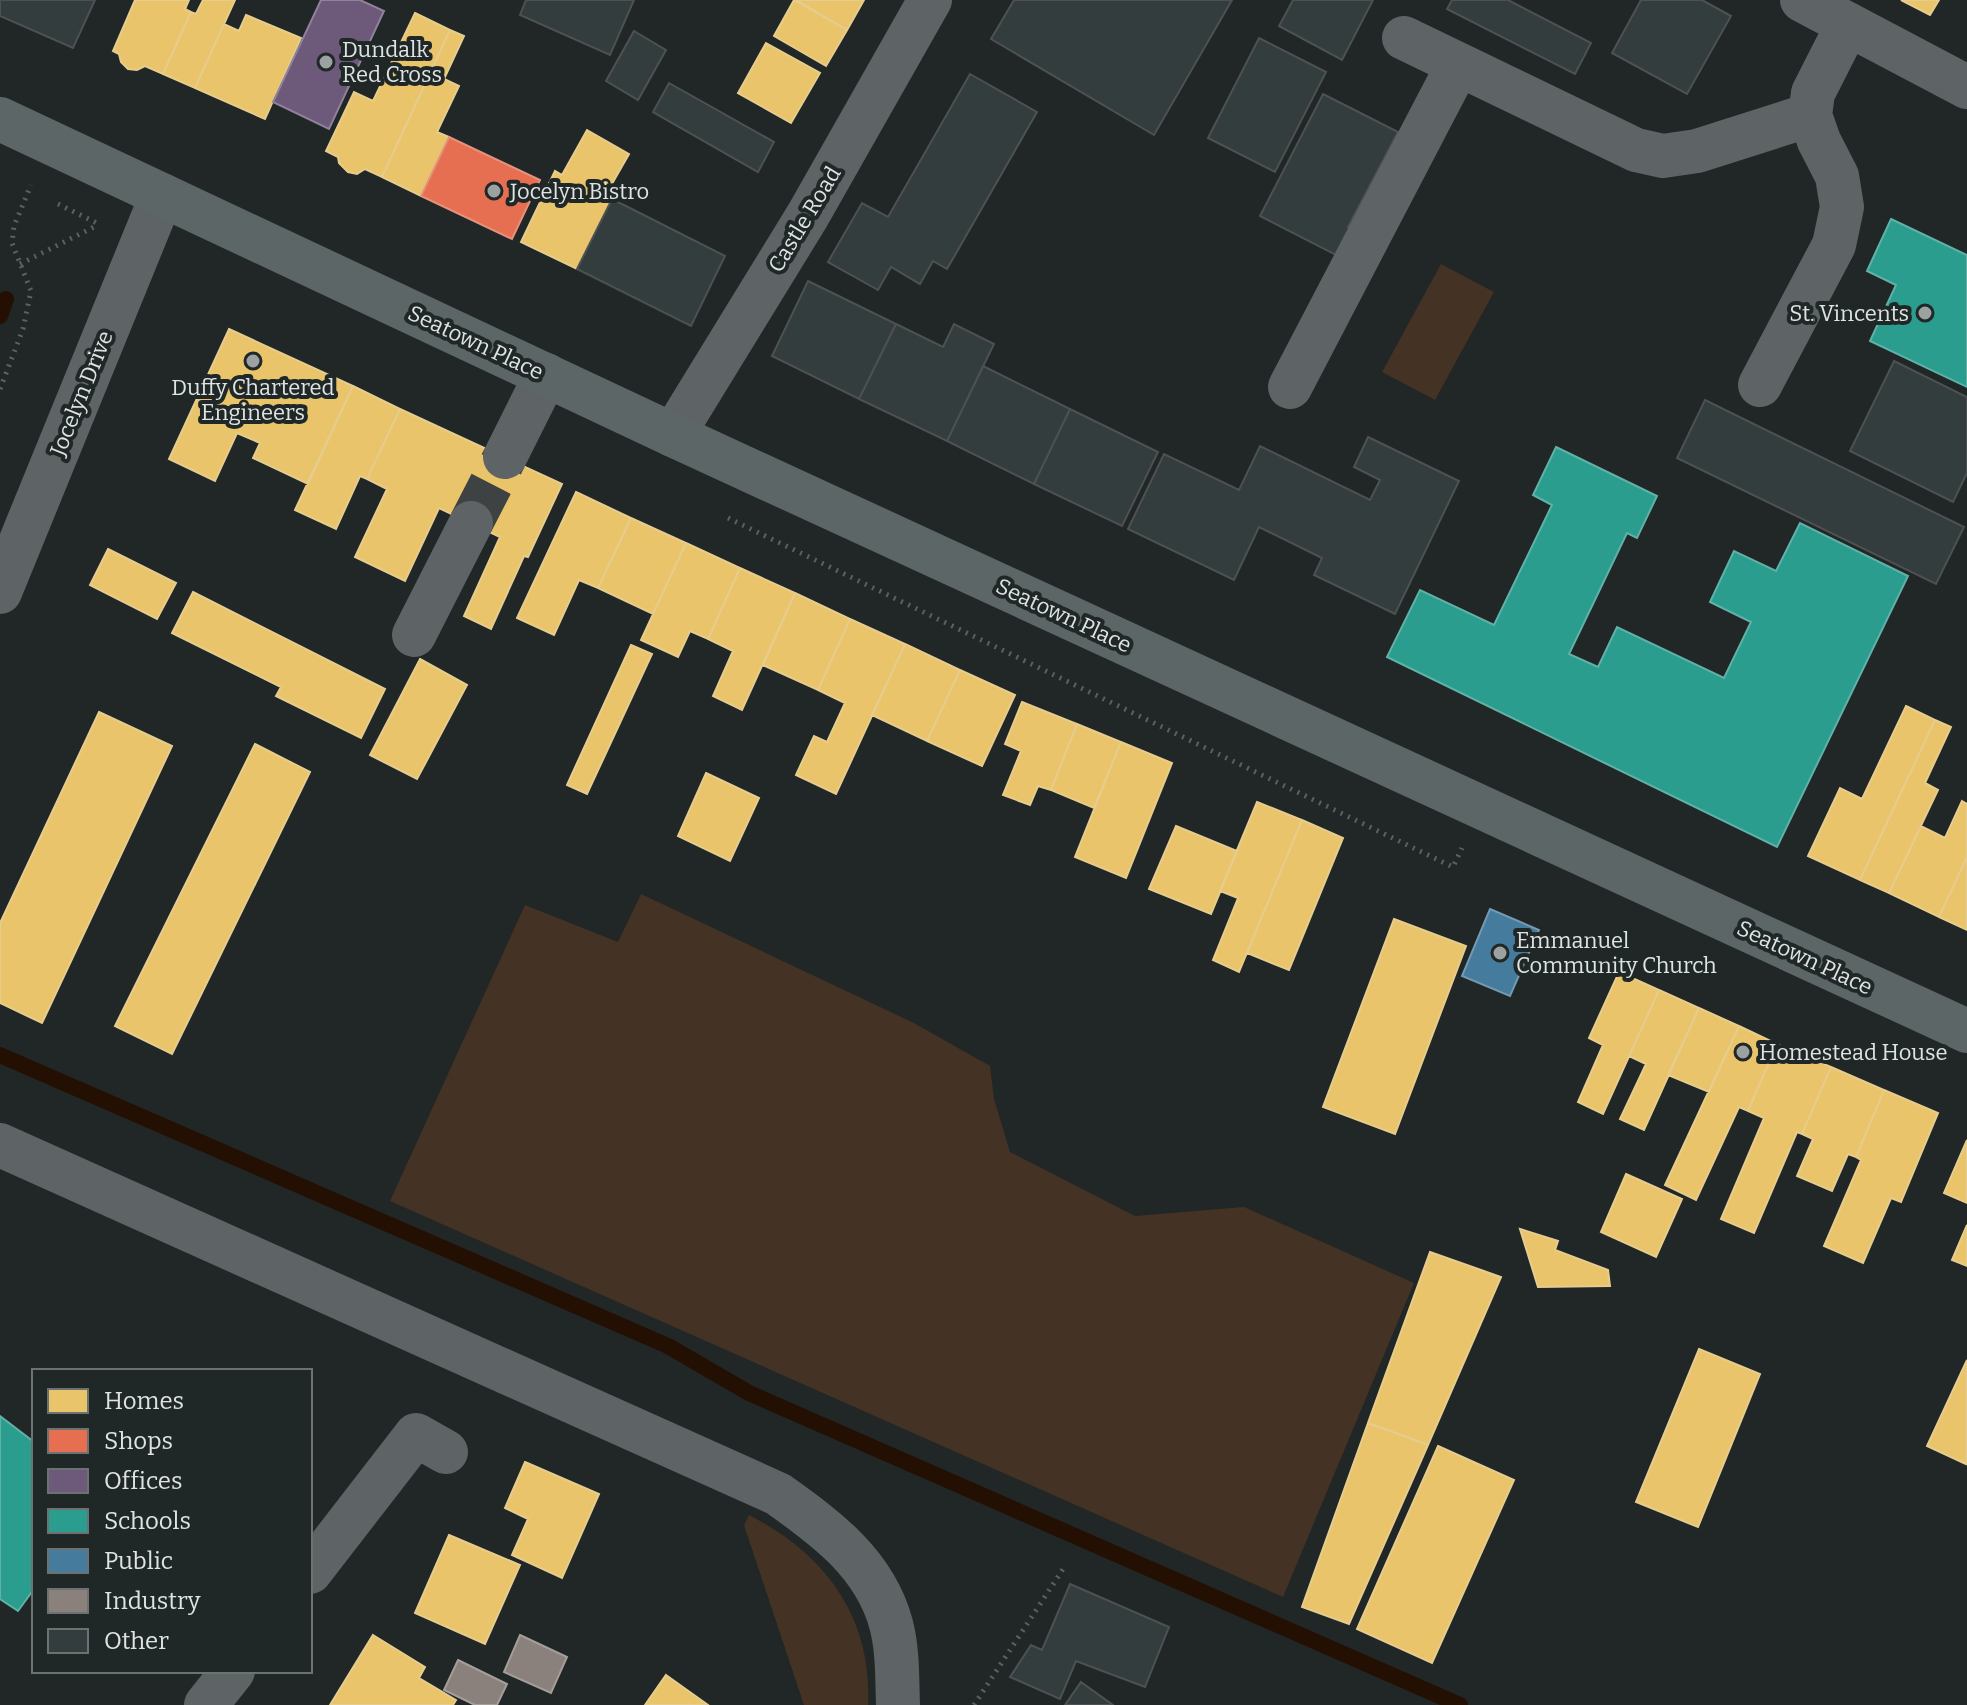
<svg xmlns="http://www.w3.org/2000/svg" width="1967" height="1705" font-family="Bitter,serif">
<rect width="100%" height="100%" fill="#212626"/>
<!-- green -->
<path fill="#443224" d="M1441,264L1494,292L1435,400L1382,372Z
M641,894L914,1023L990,1066L994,1099L1010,1152L1135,1216L1244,1207L1414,1283L1283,1597L390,1201L525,905L618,942Z
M749,1515C824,1553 873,1617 868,1705H804L744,1525Z"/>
<!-- homes -->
<path fill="#e9c46a" stroke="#e6cd8e" stroke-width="2" d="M135,0H189L185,9L191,12L163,74L145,66L137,70L128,69L121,62L119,54L113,51Z
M203,0H235L195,88L163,74L191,12L196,14Z
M794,0L847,30L826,66L774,36Z
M796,0H864L847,30Z
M1901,0H1939L1930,15Z
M415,13L450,30L382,177L365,169L357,174L348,172L339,163L338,157L326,151L354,92L373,101Z
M246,15L301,38L265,119L195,88L224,24L239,31Z
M450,30L464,36L444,79L459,86L437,132L449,137L421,196L382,177Z
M766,43L820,73L791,123L738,93Z
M587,130L629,154L605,196L612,199L577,269L521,242L555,171L562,175Z
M229,329L353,386L308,484L253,458L260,443L237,433L215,481L169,459Z
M353,386L400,409L367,479L360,476L336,529L295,510Z
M400,409L562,484L528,557L524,556L491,629L464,616L500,537L439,508L405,581L355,557L387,489L367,479Z
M576,492L631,518L598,588L579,580L554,635L517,618Z
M631,518L686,543L653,614L598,588Z
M686,543L740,568L708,639L690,631L678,657L641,640Z
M108,549L176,583L157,619L90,585Z
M740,568L795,593L742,710L713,696L733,651L708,639Z
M193,592L385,689L361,738L276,696L281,687L172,633Z
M795,593L850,619L818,690L763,665Z
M850,619L905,644L836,794L796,775L814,736L827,742L845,703L818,690Z
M905,644L960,670L927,741L872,715Z
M631,645L652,654L587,794L567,785Z
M420,659L467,685L417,779L370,755Z
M960,670L1015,695L982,766L927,741Z
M1022,702L1077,724L1051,790L1038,786L1030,805L1003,795L1021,751L1005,744Z
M1906,706L1935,720L1860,880L1808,856L1840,788L1862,799Z
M99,712L172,746L42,1023L0,1003V923Z
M1935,720L1951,727L1925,783L1938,790L1889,893L1860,880Z
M1077,724L1121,742L1094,808L1051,790Z
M1121,742L1172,763L1126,878L1075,857Z
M255,744L310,772L172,1054L115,1026Z
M706,773L759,798L730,861L678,836Z
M1962,801L1967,804V857L1939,917L1889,893L1921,826L1945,838Z
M1257,802L1302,820L1239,972L1213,960L1238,898L1220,891Z
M1302,820L1343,838L1289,970L1247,953Z
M1176,826L1237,851L1211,914L1149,889Z
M1967,857V930L1939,917Z
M1394,919L1466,946L1395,1134L1323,1107Z
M1619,972L1659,990L1603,1114L1578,1102L1603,1045L1589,1038Z
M1659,990L1699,1008L1644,1130L1620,1119L1646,1064L1629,1056Z
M1699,1008L1739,1026L1709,1092L1668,1075Z
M1739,1026L1777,1044L1748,1111L1739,1107L1696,1200L1665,1185Z
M1777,1044L1831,1067L1802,1134L1797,1132L1754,1233L1721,1219L1764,1118L1748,1111Z
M1831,1067L1884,1090L1856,1157L1848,1154L1832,1191L1797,1176L1813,1139L1802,1134Z
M1884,1090L1938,1113L1901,1202L1891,1198L1863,1263L1824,1246L1861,1160L1856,1157Z
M1967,1140V1203L1944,1193Z
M1626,1174L1682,1199L1656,1257L1601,1232Z
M1967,1225V1266L1952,1260Z
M1520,1229L1558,1241L1555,1250L1608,1270L1610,1286L1538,1287Z
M1430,1252L1501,1277L1428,1445L1368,1423Z
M1699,1349L1760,1374L1698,1527L1636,1502Z
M1967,1360V1461L1966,1464L1927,1446Z
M1368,1423L1428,1445L1349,1624L1302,1607Z
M1438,1446L1514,1480L1432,1663L1357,1629Z
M525,1462L599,1494L562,1578L512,1555L528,1519L505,1508Z
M449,1535L520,1565L485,1644L415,1613Z
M373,1635L425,1667L419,1678L456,1700L453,1705H330Z
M666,1675L708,1705H645Z"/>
<!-- shops -->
<path fill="#e76f51" stroke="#e5927d" stroke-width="2" d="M449,137L540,180L512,239L421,196Z"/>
<!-- offices -->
<path fill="#6d597a" stroke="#8f829a" stroke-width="2" d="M321,0H360L384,11L329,129L273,102Z"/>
<!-- schools -->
<path fill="#2a9d8f" stroke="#60b2a8" stroke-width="2" d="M1891,219L1967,255V387L1870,341L1896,285L1867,271Z
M1556,447L1657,496L1637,538L1627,533L1569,654L1598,667L1617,627L1724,678L1751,622L1710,602L1734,551L1776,571L1800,523L1908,576L1777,847L1387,657L1420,590L1494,625L1552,505L1533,495Z
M0,1416L34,1442V1589L18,1611L0,1599Z"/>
<!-- public -->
<path fill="#457b9d" stroke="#739ab2" stroke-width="2" d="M1490,909L1539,930L1510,996L1462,976Z"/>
<!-- industry -->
<path fill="#8a817c" stroke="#a49e9b" stroke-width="2" d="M520,1635L567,1657L551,1693L504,1672Z
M458,1660L507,1684L497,1705H475L444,1690Z"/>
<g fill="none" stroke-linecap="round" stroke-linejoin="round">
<!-- stream -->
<path stroke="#231003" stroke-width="16" d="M0,316L6,299
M0,1055L668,1346L749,1393L1460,1705"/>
</g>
<!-- building -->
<path fill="#333d3d" stroke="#4e5152" stroke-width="2" d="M0,0H95L73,48L0,16Z
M526,0H634L610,55L520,15Z
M1014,0H1232L1154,135L991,39Z
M1293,0H1373L1342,60L1279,26Z
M1452,0H1508L1591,43L1575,74L1447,9Z
M1641,0H1702L1731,16L1687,94L1612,53Z
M634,31L666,50L638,100L606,81Z
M1259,38L1326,72L1275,172L1208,138Z
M970,74L1037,112L947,269L933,261L920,284L891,267L878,290L828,262L862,203L888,217Z
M669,83L774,142L758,172L653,112Z
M1323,94L1398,132L1348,227L1356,231L1342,258L1260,216Z
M612,199L725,256L691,326L577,269Z
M808,281L896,324L859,399L772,356Z
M896,324L943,347L954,324L994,344L947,441L859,399Z
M1894,361L1967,397V473L1953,502L1850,451Z
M983,366L1070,409L1034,484L947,441Z
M1705,400L1964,527L1936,584L1677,458Z
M1070,409L1158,452L1122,526L1034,484Z
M1368,437L1459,481L1395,614L1314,575L1322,558L1259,527L1234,580L1128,529L1164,454L1239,490L1260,446L1370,500L1380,480L1354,467Z
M1070,1584L1169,1627L1145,1687L1076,1661L1060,1699L1010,1677L1031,1645L1042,1650Z
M1081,1682L1113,1705H1065Z"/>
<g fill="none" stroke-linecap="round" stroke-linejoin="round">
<!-- minor-tunnel -->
<path stroke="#3e4242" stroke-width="44" stroke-dasharray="44 22" stroke-linecap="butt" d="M471,523L505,457"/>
<!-- path -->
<path stroke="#5b6060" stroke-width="5" stroke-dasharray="2 6" stroke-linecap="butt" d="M58,204L99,224
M20,264L98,225
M0,389L23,329L31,291L12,243L14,226L31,185
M728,518L1453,867L1462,848
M974,1705L1065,1566"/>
<!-- minor -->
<path stroke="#5e6465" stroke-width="44" d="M1802,0L1967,87
M1404,38L1636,150L1663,156L1697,151L1810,115
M1760,385L1834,245L1842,207L1837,176L1819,141L1810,115L1813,93L1848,24
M1290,387L1458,65
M673,435L808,215L930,0
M505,457L546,375
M0,592L162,195
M414,635L471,523
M0,1145L778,1494C826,1528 875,1564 891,1624C898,1650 897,1678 898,1705
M310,1572L416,1435L446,1452
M206,1705L233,1671"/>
<!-- major -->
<path stroke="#5d6666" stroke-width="44" d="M0,119L673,435L1967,1031"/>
</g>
<!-- markers -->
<g fill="#9ca1a1" stroke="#202727" stroke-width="3">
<circle cx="326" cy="62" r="8"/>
<circle cx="494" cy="191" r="8"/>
<circle cx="1925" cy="313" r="8"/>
<circle cx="253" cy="361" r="8"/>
<circle cx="1500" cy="953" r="8"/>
<circle cx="1743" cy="1052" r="8"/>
</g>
<g text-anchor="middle" stroke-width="8" stroke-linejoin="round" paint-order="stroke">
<!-- poi labels -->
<g font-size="22" fill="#dfe3e3" stroke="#202727" text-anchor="start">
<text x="342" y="57">Dundalk<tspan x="342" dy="25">Red Cross</tspan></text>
<text x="510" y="199">Jocelyn Bistro</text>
<text x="1909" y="321" text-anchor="end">St. Vincents</text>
<text x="253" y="395" text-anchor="middle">Duffy Chartered<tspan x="253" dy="25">Engineers</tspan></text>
<text x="1516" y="948">Emmanuel<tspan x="1516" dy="25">Community Church</tspan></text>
<text x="1759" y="1060">Homestead House</text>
</g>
<!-- street labels -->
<g font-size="22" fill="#dfe3e3" stroke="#202727">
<text transform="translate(804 219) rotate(-59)" y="8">Castle Road</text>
<text transform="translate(476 342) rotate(25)" y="8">Seatown Place</text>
<text transform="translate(81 393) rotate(-68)" y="8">Jocelyn Drive</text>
<text transform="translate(1064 615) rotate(25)" y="8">Seatown Place</text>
<text transform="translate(1805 957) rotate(25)" y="8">Seatown Place</text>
</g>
</g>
<!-- legend -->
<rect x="32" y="1369" width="280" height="304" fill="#202727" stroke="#6c7272" stroke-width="2"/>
<rect x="48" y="1389" width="40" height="24" fill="#e9c46a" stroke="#6c7272" stroke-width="2"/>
<text x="104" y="1409" font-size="24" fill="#dfe3e3">Homes</text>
<rect x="48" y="1429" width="40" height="24" fill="#e76f51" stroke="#6c7272" stroke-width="2"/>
<text x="104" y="1449" font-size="24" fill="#dfe3e3">Shops</text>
<rect x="48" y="1469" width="40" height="24" fill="#6d597a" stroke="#6c7272" stroke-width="2"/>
<text x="104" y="1489" font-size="24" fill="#dfe3e3">Offices</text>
<rect x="48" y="1509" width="40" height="24" fill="#2a9d8f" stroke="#6c7272" stroke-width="2"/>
<text x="104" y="1529" font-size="24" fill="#dfe3e3">Schools</text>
<rect x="48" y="1549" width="40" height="24" fill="#457b9d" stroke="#6c7272" stroke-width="2"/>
<text x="104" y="1569" font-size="24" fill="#dfe3e3">Public</text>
<rect x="48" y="1589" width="40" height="24" fill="#8a817c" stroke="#6c7272" stroke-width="2"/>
<text x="104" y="1609" font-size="24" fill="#dfe3e3">Industry</text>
<rect x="48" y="1629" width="40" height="24" fill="#333d3d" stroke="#6c7272" stroke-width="2"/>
<text x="104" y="1649" font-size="24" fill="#dfe3e3">Other</text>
</svg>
